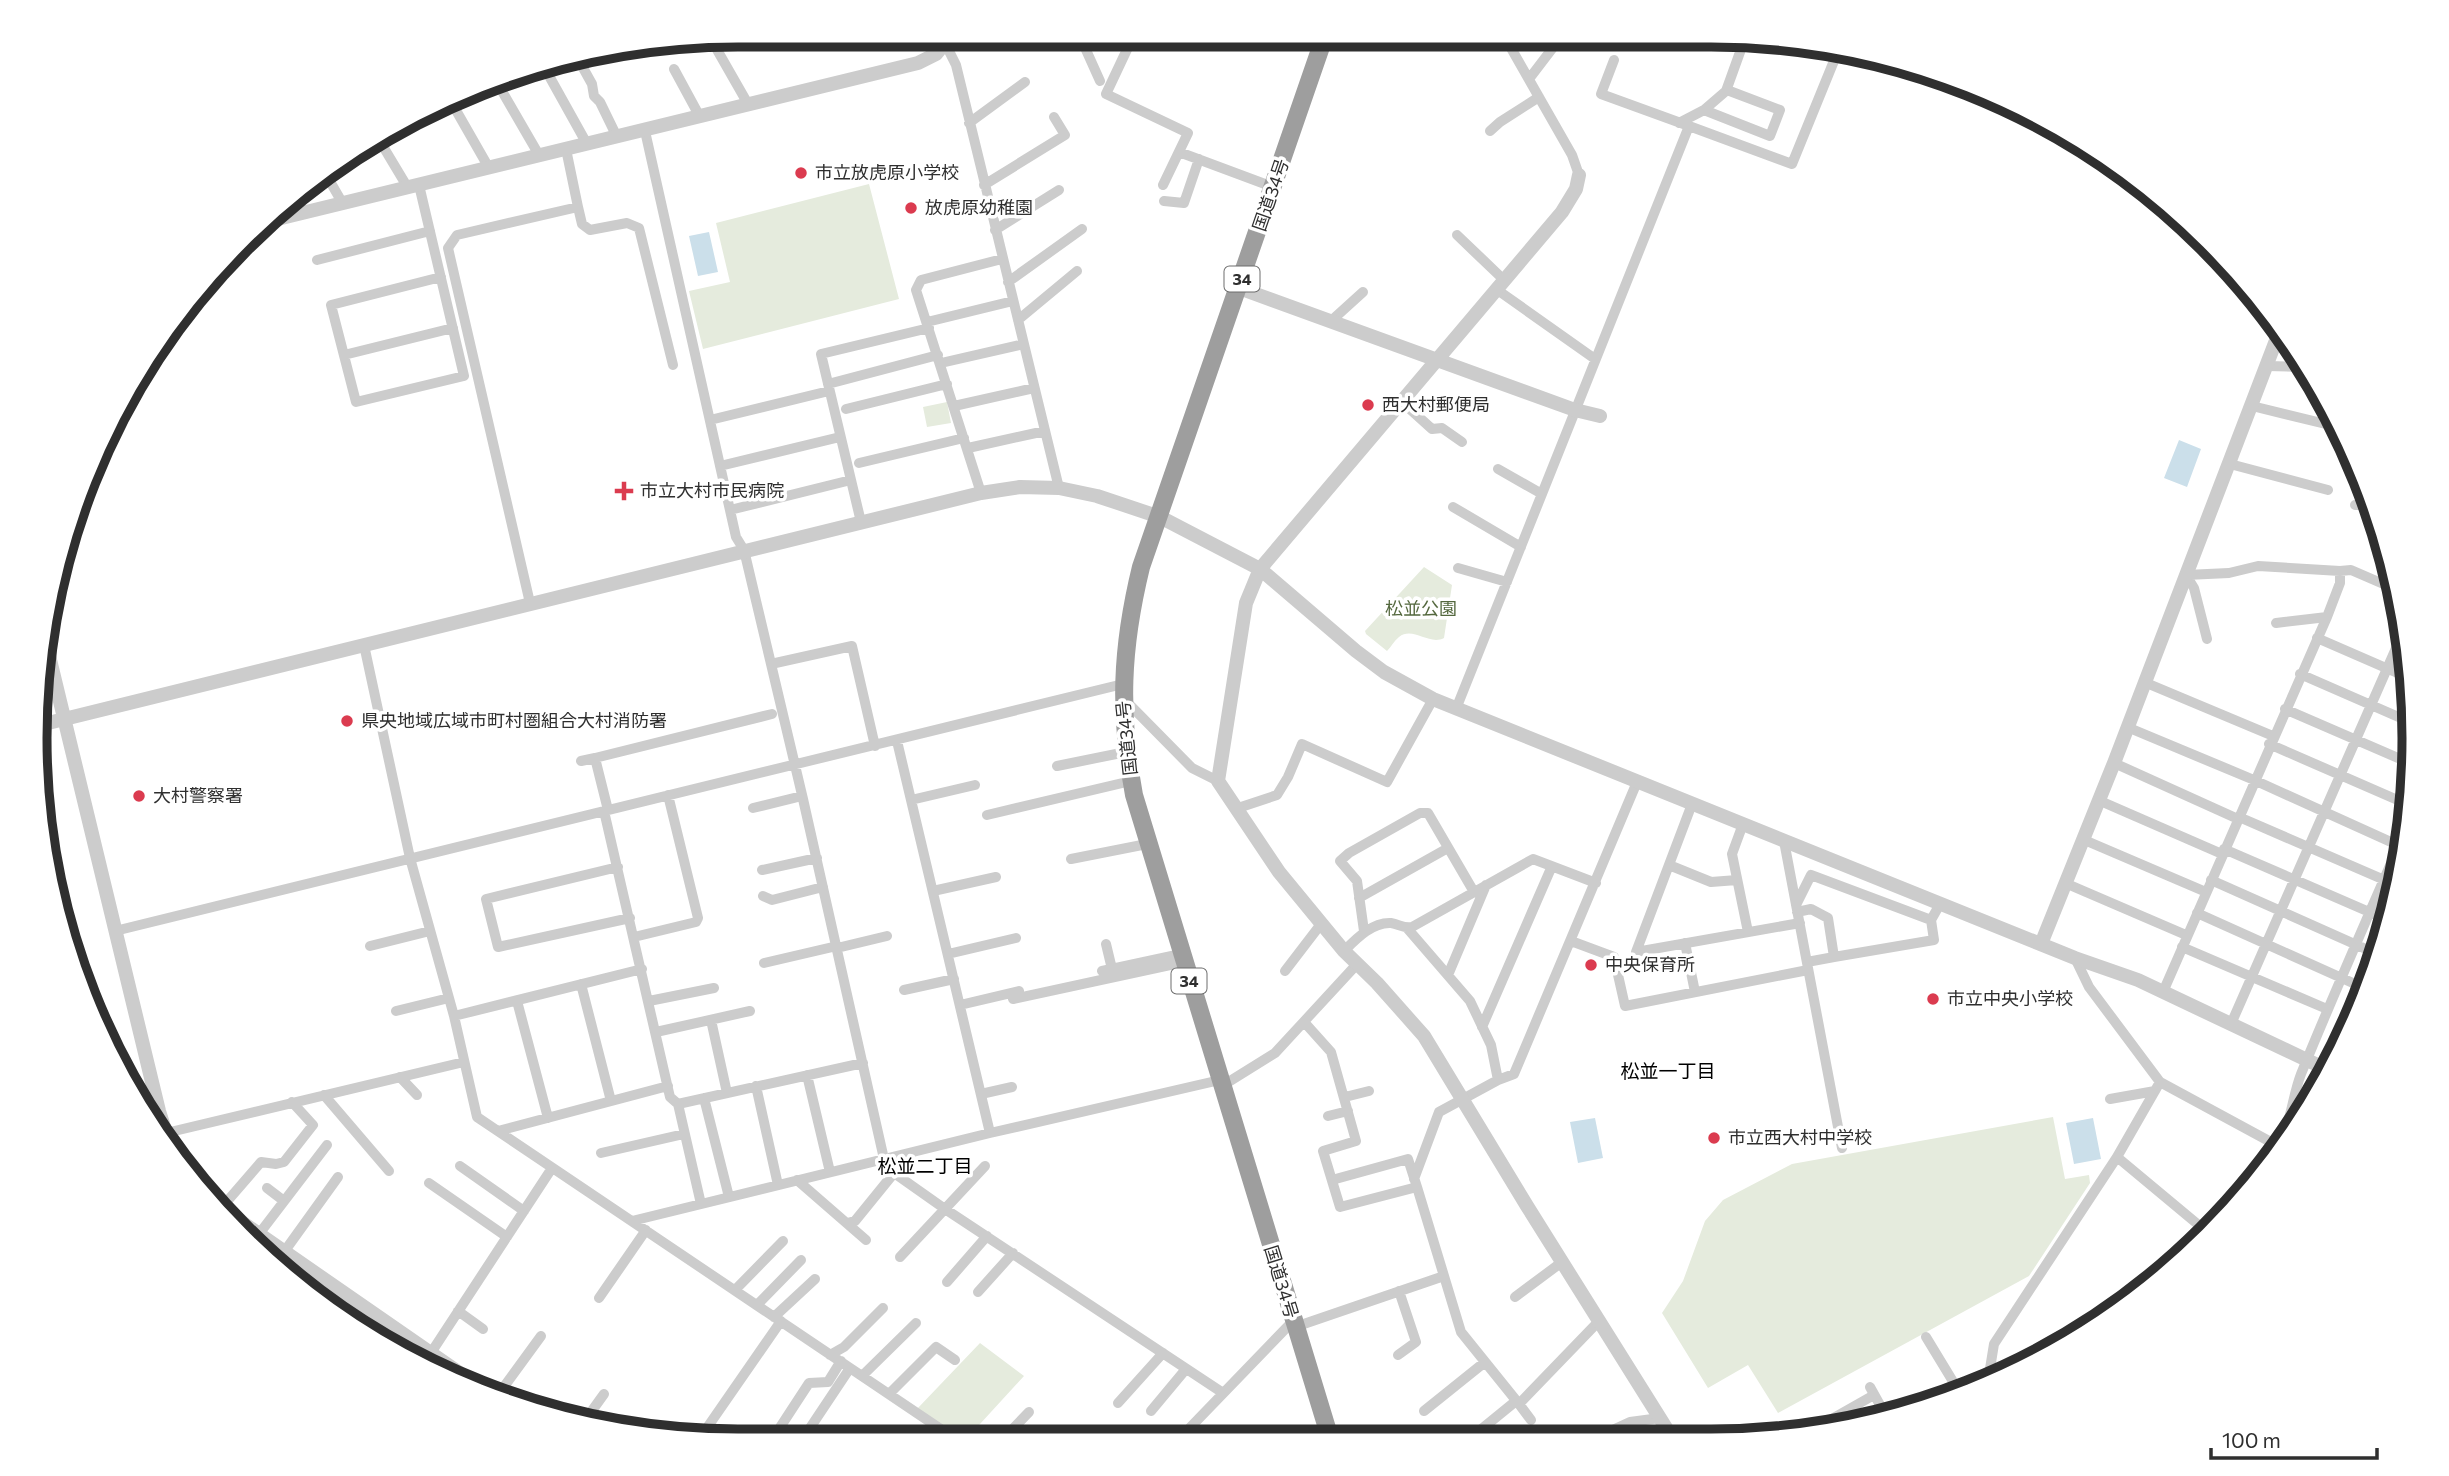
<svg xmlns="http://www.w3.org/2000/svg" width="2449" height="1476" font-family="Commissioner,'Noto Sans JP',sans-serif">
<rect width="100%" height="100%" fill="#fff"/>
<!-- green -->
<path fill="#e5ebdd" d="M869,184L899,299L703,349L689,291L730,282L716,223Z
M947,402L951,423L927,427L923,407Z
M1424,567L1452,585L1444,638C1429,646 1413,626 1399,637C1394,641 1391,647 1387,651L1366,634L1365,631Z
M39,791L88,988H84L72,964L41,830Z
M2053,1117L2065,1179L2089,1175L2090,1183L2029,1276L1778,1413L1748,1365L1708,1388L1662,1313L1683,1281L1705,1221L1723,1200L1792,1164Z
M980,1343L1024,1376L969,1436H959L917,1409Z"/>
<!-- water -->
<path fill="#cbdfea" d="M709,232L718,272L698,276L689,236Z
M2179,440L2201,449L2187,487L2164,478Z
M1595,1118L1603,1158L1578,1163L1570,1122Z
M2093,1118L2101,1159L2074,1164L2066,1123Z"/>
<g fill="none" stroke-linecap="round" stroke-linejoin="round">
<!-- minor -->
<path stroke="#ccc" stroke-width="10" d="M712,41L748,104
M944,41L956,65L1059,488
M1040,41L1042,43
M1082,41L1100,81
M1131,41L1106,94L1188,133L1163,185
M1507,41L1572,155L1579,175
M577,57L592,84L594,96L600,102L617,137
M1614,60L1601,94L1689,126
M543,65L587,144
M674,69L700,117
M495,79L539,155
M1529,79L1558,41
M449,98L489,168
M1704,110L1770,136L1780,110L1727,90
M969,123L1025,82
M1679,123L1704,110L1726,91L1744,41
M645,131L736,537L744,550L803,799L884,1159L894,1173L945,1209L1223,1393
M1490,131L1500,122L1539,97
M378,138L408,188
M1179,152L1273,187
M324,171L343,204
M419,185L464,376L356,402L331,305L441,277
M984,185L1065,135L1054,117
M1164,201L1184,203L1199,159
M578,207L582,224L590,230L627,223L639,228L673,365
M995,230L1059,190
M1457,235L1504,280
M317,260L430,231
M1008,282L1082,229
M1496,289L1595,359
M1018,320L1077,271
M1331,321L1363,292
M927,322L1013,301
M344,355L453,328
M941,363L1024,344
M2267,366L2306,367
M828,384L938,355
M1401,401L1432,429L1442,428L1462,442
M954,406L1034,388
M2252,406L2334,426
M846,409L947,384
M710,420L829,391
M968,448L1045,431
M859,463L964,438
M2230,464L2328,490
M720,466L840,437
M1498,469L1542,494
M981,493L916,290L921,280L1002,259
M2355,505H2373
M1453,507L1521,547
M730,510L851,480
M861,522L821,354L929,328
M1458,568L1507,582
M2186,575L2229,573L2258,566L2340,571L2351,570L2395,589
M2186,575L2194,588L2207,639
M530,603L448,248L457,235L578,207L566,149
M2276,623L2327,617
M2317,638L2409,678
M364,645L410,858L454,1016L477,1117L951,1436
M771,664L852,646L875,746
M2300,674L2410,722
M2144,682L2273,736
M1125,700L1192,768L1218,781
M1456,709L1689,126L1792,164L1838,51
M2285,709L2412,764
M2127,727L2254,780L2402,847
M897,741L990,1133
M2269,744L2409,805
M581,761L595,758
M2114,763L2238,819
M1057,766L1126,752
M911,800L975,785
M2098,800L2222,854
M1692,804L1636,952L1800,923
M753,808L802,796
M1235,809L1277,795L1288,777L1302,744L1387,782L1433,699
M608,810L595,758L772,714
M604,811L670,1097L678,1104L863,1063
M987,815L1131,781
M2239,817L2396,885
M1743,824L1732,854L1748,932
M2082,839L2206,892
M1784,841L1842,1148
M2224,849L2390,921
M1071,859L1147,844
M1669,865L1711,882L1737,880
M618,867L486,899L498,947L630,918
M762,870L817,858
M2211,880L2377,954
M2065,883L2186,935
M933,891L996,877
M763,896L772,900L823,887
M1359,898L1448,848
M1796,905L1811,875L1931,920
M1797,912L1811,909L1828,918L1834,957L1807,962
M2197,913L2364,988
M1407,928L1470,1001L1491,1045L1498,1080
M115,931L1123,684
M1364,931L1357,881L1340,861L1349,853L1420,813H1428L1474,892
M634,937L696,922L698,918L668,795
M1571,941L1614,957L1625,1006L1808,970
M1685,943L1695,992
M1106,944L1112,969
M370,946L430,931
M2182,947L2327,1009
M837,948L887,936
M1344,951C1356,939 1372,922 1391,923C1399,924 1404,929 1412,927L1533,859L1596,883
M948,954L1016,938
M1834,957L1934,940L1931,920L1940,904
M2075,958L2089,987L2160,1082L2280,1147
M764,963L837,946
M1102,971L1181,954
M1285,971L1321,924
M1448,975L1486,885
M581,984L611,1101
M904,990L954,979
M2163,992L2327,617L2340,583V571
M1013,999L1184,962
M517,1001L548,1118
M649,1001L714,988
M960,1005L1019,991
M396,1011L449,998
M454,1016L642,969
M711,1020L727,1093
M1305,1023L1331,1052L1356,1141L1323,1151L1340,1207L1417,1187L1408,1159L1332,1180
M2231,1024L2404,630
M1482,1027L1552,866
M656,1032L750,1011
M807,1075L830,1172
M400,1077L417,1095
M756,1086L778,1185
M1222,1086L1275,1053L1358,963
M981,1094L1012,1087
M324,1095L389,1171
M1345,1097L1369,1091
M704,1098L729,1197
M2110,1099L2155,1091
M678,1104L701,1204
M1328,1116L1348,1111
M498,1131L668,1086
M166,1133L464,1062
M2277,1146C2291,1126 2292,1097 2301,1074C2334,993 2370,912 2405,831
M601,1153L684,1134
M2117,1157L2207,1232
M460,1166L524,1211
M1414,1179L1439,1112L1498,1080L1514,1074L1637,782
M797,1180L866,1240
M429,1183L507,1237
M1417,1187L1461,1332L1519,1404L1599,1321
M267,1188L284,1201
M223,1206L261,1162L276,1164L284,1162L313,1125L292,1102
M632,1221L990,1133L1220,1080
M847,1223L855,1221L894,1173
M259,1234L327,1145
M284,1252L338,1177
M900,1257L985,1166
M284,1273L293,1258
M947,1282L987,1236
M735,1290L783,1241
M306,1292L317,1275
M978,1292L1013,1253
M1515,1297L1562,1262
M599,1298L646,1230
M757,1305L801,1260
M458,1311L483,1329
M774,1317L815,1279
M1295,1327L1444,1276
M1926,1337L1960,1393
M830,1355L844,1347L883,1308
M1398,1355L1416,1342L1399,1291
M425,1362L552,1168
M862,1376L916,1323
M1988,1381L1994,1344L2117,1157L2160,1082
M1870,1387L1885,1414
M889,1394L936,1347L955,1360
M498,1395L541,1336
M1118,1403L1163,1353
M1519,1404L1531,1420
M1151,1411L1186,1369
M1424,1411L1485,1362
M586,1419L604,1394
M1821,1425L1874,1395
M808,1431L850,1368
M777,1432L809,1383L828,1382L841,1361
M702,1435L781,1321
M1006,1436L1029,1412
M1473,1436L1516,1401
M1181,1437L1293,1321
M1593,1439L1630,1422L1660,1418"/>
<!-- tertiary -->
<path stroke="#ccc" stroke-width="14" d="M1579,175L1576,189L1562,212L1260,569L1246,603L1218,781L1279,872L1344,951L1377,983L1424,1036L1527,1206L1673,1439
M261,223L918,63L936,54L945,43
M1239,288L1575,410L1600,416
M44,635L159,1111L166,1133L186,1168
M36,726L981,493L1020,487L1059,488L1097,496L1160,517L1260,569L1356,651L1384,672L1433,699L2075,958L2138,980L2328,1070
M2041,944L2114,763L2280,330
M198,1183L243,1223L487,1392"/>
<!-- trunk -->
<path stroke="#9e9e9e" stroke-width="18" d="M1323,41L1141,567C1121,649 1119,712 1134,795L1330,1438"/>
</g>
<!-- markers -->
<g fill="#db3b4f" stroke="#fff" stroke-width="2.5">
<circle cx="801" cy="173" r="7"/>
<circle cx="911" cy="208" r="7"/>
<circle cx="1368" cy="405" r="7"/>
<path d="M620.5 480.5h7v7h7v7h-7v7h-7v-7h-7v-7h7z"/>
<circle cx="347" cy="721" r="7"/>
<circle cx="139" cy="796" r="7"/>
<circle cx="1591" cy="965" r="7"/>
<circle cx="1933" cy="999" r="7"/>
<circle cx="1714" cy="1138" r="7"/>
</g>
<g text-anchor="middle" stroke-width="7" stroke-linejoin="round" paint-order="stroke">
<!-- shield labels -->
<g fill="#fff" stroke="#6d6d6d" stroke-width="2">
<rect x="1224.5" y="266.5" width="35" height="25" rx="5"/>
<rect x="1171.5" y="968.5" width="35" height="25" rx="5"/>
</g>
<g font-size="16" font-weight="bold" fill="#2f2f2f">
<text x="1242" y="285">34</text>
<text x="1189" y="987">34</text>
</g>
<!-- poi labels -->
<g font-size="18" fill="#2f2f2f" stroke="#fff" text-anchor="start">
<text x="815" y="179">市立放虎原小学校</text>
<text x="925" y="214">放虎原幼稚園</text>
<text x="1382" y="411">西大村郵便局</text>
<text x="640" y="497">市立大村市民病院</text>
<text x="361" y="727">県央地域広域市町村圏組合大村消防署</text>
<text x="153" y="802">大村警察署</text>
<text x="1605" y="971">中央保育所</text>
<text x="1947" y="1005">市立中央小学校</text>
<text x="1728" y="1144">市立西大村中学校</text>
</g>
<!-- street labels -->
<g font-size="18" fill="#2f2f2f" stroke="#fff">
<text transform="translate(1271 195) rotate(-71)" y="6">国道34号</text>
<text transform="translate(1127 738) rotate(-96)" y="6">国道34号</text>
<text transform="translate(1281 1282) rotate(73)" y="6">国道34号</text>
</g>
<!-- park labels -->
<g font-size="18" fill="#54683e" stroke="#fff">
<text x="1421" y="615">松並公園</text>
</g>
<!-- neighbourhood labels -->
<g font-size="19" fill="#000" stroke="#fff">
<text x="1668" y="1078">松並一丁目</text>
<text x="925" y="1173">松並二丁目</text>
</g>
</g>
<!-- crop -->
<path d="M0 0H2449V1476H0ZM738 47H1711A691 691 0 0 1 2402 738V738A691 691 0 0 1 1711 1429H738A691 691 0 0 1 47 738V738A691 691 0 0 1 738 47Z" fill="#fff" fill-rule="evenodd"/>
<path fill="none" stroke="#2f2f2f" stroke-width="9" d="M738 47H1711A691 691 0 0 1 2402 738V738A691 691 0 0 1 1711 1429H738A691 691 0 0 1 47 738V738A691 691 0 0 1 738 47Z"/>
<!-- scale -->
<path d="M2211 1448v10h166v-10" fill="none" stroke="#2f2f2f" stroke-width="3.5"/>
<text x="2222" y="1448" font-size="21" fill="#2f2f2f" stroke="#ffffff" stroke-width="5" paint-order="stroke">100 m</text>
</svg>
